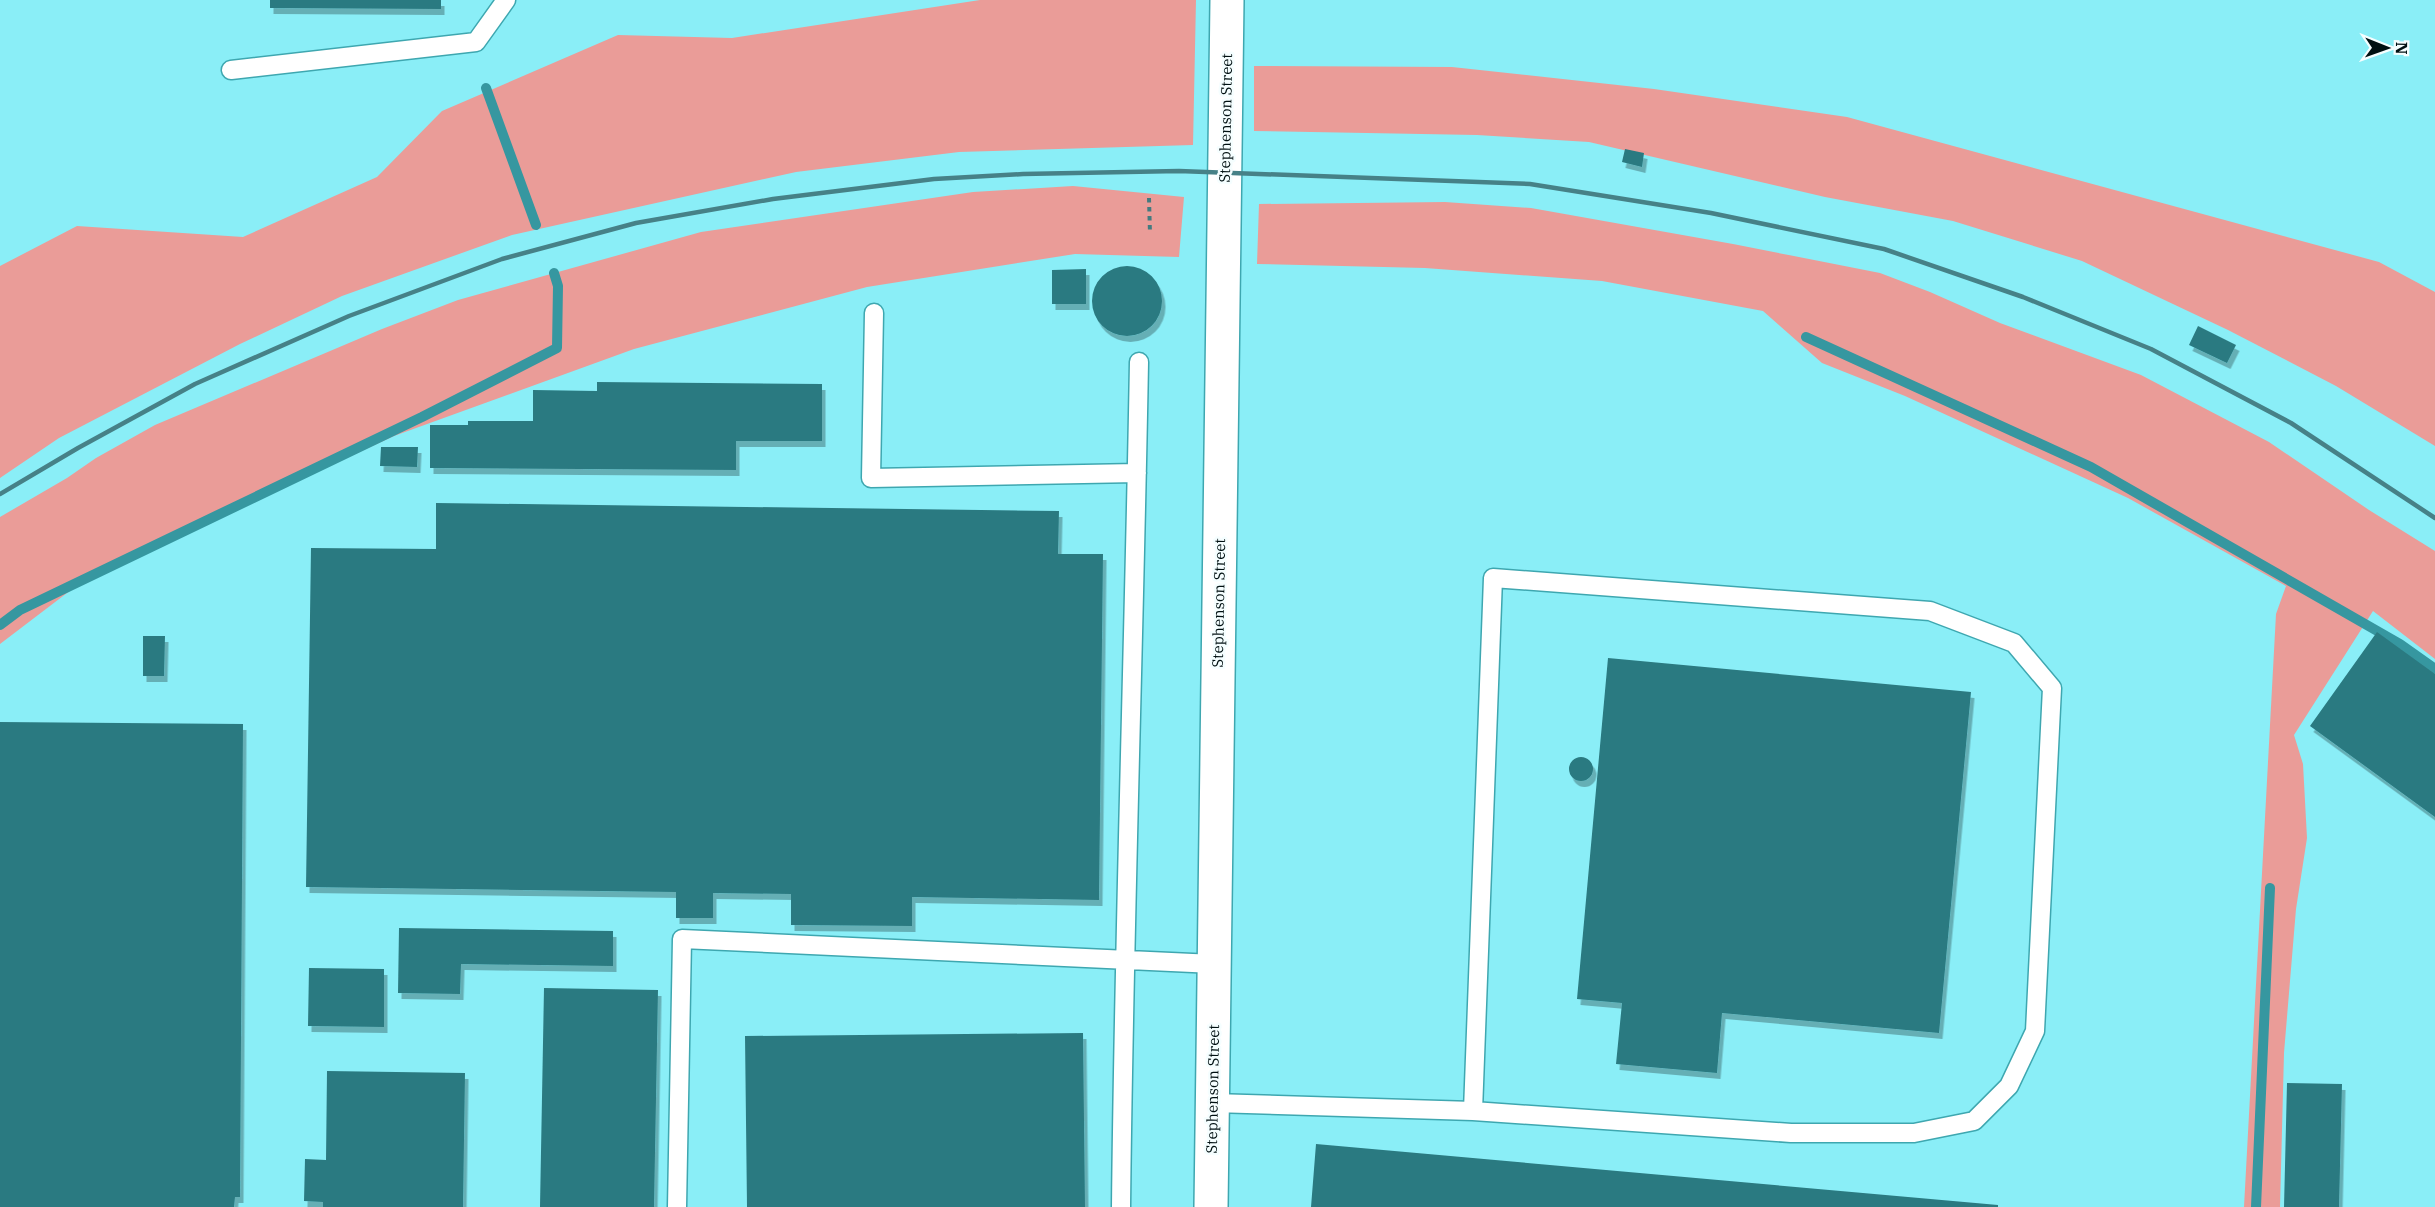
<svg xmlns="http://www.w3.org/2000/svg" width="2435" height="1207" font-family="'IBM Plex Serif',serif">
<defs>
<filter id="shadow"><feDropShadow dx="3.5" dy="6" stdDeviation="0" flood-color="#0004"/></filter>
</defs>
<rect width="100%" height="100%" fill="#8aeef7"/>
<!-- green -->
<path fill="#ea9c98" d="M980,0H1196L1193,145L959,152L796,172L512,235L342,296L240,344L59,438L0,478V266L77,226L243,237L377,177L442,111L618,35L732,38Z
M1254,66L1452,67L1654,89L1847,117L2379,262L2435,292V446L2336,386L2228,330L2082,261L1953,221L1825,197L1589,142L1477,135L1254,131Z
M1073,186L1184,197L1179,257L1075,254L867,287L634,349L394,436L88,577L0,644V517L67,478L96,458L155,425L382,329L458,300L701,232L973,192Z
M1445,202L1531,208L1733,244L1880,273L1930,292L2000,323L2141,375L2269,442L2369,510L2435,551V659L2373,611L2294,735L2303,764L2307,838L2296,909L2284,1053L2280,1207H2244L2276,614L2286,586L2128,498L1905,396L1822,363L1763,311L1602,281L1425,268L1257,264L1259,204Z"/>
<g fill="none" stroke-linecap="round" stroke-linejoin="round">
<!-- stream -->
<path stroke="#3697a0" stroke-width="10" d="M486,88L536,225
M1806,337L2091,467L2400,644L2435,669
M0,625L20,610L422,417L557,348L558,286L554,273
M2256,1207L2270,888"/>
</g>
<!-- building -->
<path fill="#2b7a81" filter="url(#shadow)" d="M270,0H441V9L270,8Z
M1625,149L1644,153L1642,167L1622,162Z
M1092 301a35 35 0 1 1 70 0a35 35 0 1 1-70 0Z
M1086,269V304H1052V270Z
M2198,326L2236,345L2227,363L2189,345Z
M597,382L822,384V441H736V470L430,468V425H468V421H533V390L597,391Z
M381,447H418L417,467L380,466Z
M436,503L1059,511L1058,554H1103L1099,900L912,897V926L791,925V894L713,893V918H676V892L306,887L311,548L436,549Z
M2377,632L2435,674V817L2310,726Z
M143,636H165L164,676H143Z
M1608,658L1971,692L1939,1033L1722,1013L1717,1073L1616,1064L1622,1003L1577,999Z
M0,722L243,724L240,1197H235L234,1207H0Z
M1569 769a12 12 0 1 1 24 0a12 12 0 1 1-24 0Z
M399,928L613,931V966L461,964L460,994L398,993Z
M309,968L384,969V1027L308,1026Z
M544,988L658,990L654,1207H540Z
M1083,1033L1085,1207H747L745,1036Z
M327,1071L465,1073L463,1207H323V1202L304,1201L305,1159L326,1160Z
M2287,1083L2342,1084L2339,1207H2284Z
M1316,1144L1998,1205V1207H1311Z"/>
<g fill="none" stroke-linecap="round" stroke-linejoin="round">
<!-- lane casing -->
<g stroke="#3ea7b0" stroke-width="21">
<path id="lane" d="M231,70L476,42L506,0
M874,313L871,478L1137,473
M1213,1103L1473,1111L1791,1133H1914L1974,1121L2009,1086L2035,1031L2052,688L2014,643L1930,611L1493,578L1473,1111
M677,1207L682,939L1214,964
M1121,1207C1124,925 1134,644 1139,362"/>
</g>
<!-- secondary casing -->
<g stroke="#3ea7b0" stroke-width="36">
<path id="secondary" d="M1211,1207L1227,0"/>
</g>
<!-- path -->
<path stroke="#437b80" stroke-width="4" stroke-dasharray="4.5 4.5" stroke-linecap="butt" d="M1149,198L1150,234"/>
<!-- lane -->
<use href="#lane" stroke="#fff" stroke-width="18"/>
<!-- secondary -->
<use href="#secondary" stroke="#fff" stroke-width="33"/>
<!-- rail -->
<path stroke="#468187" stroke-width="4.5" d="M0,494L78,448L195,384L349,316L502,259L636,223L773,199L934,179L1023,174L1179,171L1530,184L1711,213L1884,249L2023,297L2151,349L2291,423L2435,518"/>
</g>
<g text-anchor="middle" stroke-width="5" stroke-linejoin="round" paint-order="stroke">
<!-- street labels -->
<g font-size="15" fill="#001012" stroke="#f5feff">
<text transform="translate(1226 118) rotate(-89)" y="5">Stephenson Street</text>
<text transform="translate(1219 603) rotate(-89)" y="5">Stephenson Street</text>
<text transform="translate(1213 1089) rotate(-89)" y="5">Stephenson Street</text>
</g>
</g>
<!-- north arrow -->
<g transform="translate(2387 48) rotate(91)" stroke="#f5feff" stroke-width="4.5" paint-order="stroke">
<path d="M0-4.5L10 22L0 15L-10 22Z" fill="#001012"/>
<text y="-9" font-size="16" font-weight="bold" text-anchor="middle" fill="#001012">N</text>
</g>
</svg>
